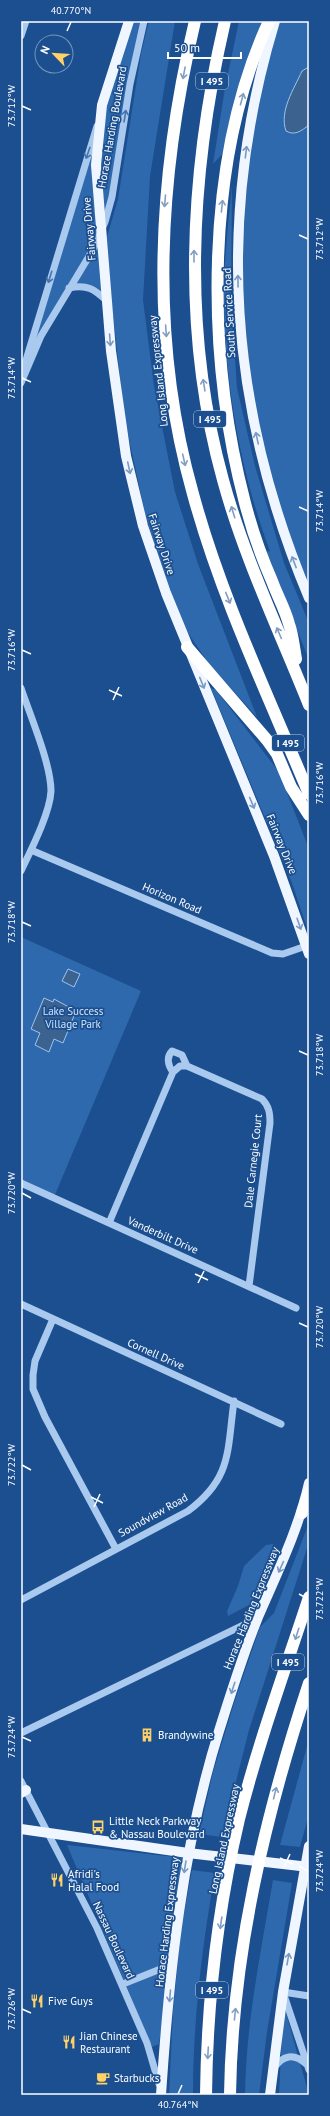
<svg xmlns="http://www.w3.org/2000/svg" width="330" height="2116" font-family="'PT Sans',sans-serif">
<rect width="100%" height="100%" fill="#1b4f8f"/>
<!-- green -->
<path fill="#2e69ad" d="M129,21H144L105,222L107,301L98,292L69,288L21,376Z
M149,21H175L150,176L143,300L154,386L175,492L198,564L257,717L209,664L184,627L162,571L145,513L124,416L112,304L107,237L118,199L141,54Z
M239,21H262L242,77L224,152L213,164L225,88Z
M278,21H309V591L288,540L255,418L240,277L248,150L258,97Z
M232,185L231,300L237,388L255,466L284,563L309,623V660L266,552L270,551C239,468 223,374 224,284C225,251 229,218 232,185Z
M211,688L216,690L279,772L309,849V934L292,883Z
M21,937L141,991L54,1197L21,1182Z
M309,1523V1542L249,1730L222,1837L199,1834L213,1772L236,1697L260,1627L274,1613Z
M273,1544L275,1551L251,1604L228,1616L227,1611L238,1586L244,1566L266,1545Z
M309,1739V1814L300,1847L280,1845Z
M67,1845L184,1858L159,2044L152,2047Z
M192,1870L215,1873C202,1946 193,2021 193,2095H169L173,2011L181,1930Z
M273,1880L292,1883L267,2032L259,2095H245C246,2022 261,1951 273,1880Z
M283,2012L286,2013L309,2095H279Z"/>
<!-- water -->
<path fill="#3c6290" stroke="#9cc4f0" d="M307,68H309V125C301,131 295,136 286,131C279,111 294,89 302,71Z
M68,969L80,974L74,987L62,981Z
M44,998L53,1002L54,999L76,1011L63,1043L54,1039L49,1052L35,1045L40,1033L31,1029Z"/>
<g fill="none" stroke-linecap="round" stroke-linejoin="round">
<!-- minor -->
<path stroke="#a9c9ee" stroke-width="7" d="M21,36L26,21
M69,288C87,284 94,289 107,301
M23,370L97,126
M21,383L41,336L94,248L105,222L112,197L130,84L144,21
M21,688C30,715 51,764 51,791C50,813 31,850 21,871
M31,850L272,953L283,954L306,946
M173,1072C168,1066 166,1057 172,1051L182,1055L187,1066
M21,1183L296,1308
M109,1223L173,1072L180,1066H187L262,1099C269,1106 270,1113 270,1123L249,1286
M21,1304L281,1424
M53,1319L35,1361L33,1375V1389L45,1417L116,1549
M21,1600L188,1511C232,1478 227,1452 234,1401
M21,1733L258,1618
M21,1781L97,1928L147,2043L159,2084
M123,1984L173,1964
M309,1996L283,1992L309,2070
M274,2068C283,2055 294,2053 306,2064"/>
<!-- major -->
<path stroke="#f0f6ff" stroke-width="10" d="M129,21L102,105L96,165L111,351L126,456L143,526L166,593L274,856L309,954
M275,21C215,219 229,408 309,598
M21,1793L26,1790
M21,1829L188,1853L309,1867
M161,2095C169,1973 182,1849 219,1731C231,1693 243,1654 258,1617C277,1573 298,1531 309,1483
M270,2095L283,1992L309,1846"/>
<!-- highway -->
<path stroke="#fff" stroke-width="12" d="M195,21C158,176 149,339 193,494C221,597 268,695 309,794
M225,21C190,172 181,329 223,480C244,557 279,630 309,705
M269,21C204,162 206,355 245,503C252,530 261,556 272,581C277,595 285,609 289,624C293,635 294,648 296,659
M187,647L267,740L277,754L291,787L309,815
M302,1513L309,1493
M206,2095C207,2003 218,1908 239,1819C258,1744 285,1670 309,1597
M230,2095C232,1954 265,1816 309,1683"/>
</g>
<!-- one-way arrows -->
<defs><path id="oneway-shaft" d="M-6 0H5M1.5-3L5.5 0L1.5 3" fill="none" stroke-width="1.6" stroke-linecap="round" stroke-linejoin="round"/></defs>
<g stroke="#829ec1">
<use href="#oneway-shaft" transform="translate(184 73) rotate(101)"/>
<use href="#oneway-shaft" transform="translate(242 99) rotate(-75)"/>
<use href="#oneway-shaft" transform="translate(165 201) rotate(95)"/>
<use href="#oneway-shaft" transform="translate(222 206) rotate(-84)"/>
<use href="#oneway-shaft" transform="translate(194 256) rotate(-90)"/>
<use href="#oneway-shaft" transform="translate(166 331) rotate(86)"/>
<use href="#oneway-shaft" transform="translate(204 385) rotate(-99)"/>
<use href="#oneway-shaft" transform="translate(184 460) rotate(77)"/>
<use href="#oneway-shaft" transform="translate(233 512) rotate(-107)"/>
<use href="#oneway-shaft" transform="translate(228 598) rotate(68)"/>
<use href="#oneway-shaft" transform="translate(279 633) rotate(-113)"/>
<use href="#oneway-shaft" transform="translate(297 1634) rotate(108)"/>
<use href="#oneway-shaft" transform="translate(275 1793) rotate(-76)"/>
<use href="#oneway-shaft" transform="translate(221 1923) rotate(98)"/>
<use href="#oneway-shaft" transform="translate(235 2014) rotate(-84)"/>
<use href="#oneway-shaft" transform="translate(208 2053) rotate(93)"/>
</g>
<g stroke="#4674ac">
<use href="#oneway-shaft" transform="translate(125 116) rotate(-81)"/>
<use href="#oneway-shaft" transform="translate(88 153) rotate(109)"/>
<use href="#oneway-shaft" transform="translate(50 277) rotate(107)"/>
</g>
<g stroke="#7b9ac1">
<use href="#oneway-shaft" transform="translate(246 152) rotate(-83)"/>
<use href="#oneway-shaft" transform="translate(238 281) rotate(-91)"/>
<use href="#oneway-shaft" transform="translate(110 340) rotate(86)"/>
<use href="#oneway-shaft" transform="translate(257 438) rotate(-102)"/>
<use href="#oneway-shaft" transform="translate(129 468) rotate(78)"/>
<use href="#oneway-shaft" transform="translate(294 562) rotate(-111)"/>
<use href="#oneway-shaft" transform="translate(202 683) rotate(68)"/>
<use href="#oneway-shaft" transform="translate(252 803) rotate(67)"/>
<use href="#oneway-shaft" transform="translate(299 924) rotate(71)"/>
<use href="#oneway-shaft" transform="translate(281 1567) rotate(114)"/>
<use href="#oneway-shaft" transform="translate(233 1688) rotate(108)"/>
<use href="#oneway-shaft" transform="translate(185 1867) rotate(99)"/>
<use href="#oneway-shaft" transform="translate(288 1959) rotate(-80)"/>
<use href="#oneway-shaft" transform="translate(170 1996) rotate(95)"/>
</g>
<!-- ticks -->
<path fill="none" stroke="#fff" stroke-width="1.5" d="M67,31L71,22M22,106L31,110M299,235L308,239M22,378L31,382M214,467L226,473M217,476L223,464M299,507L308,511M22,650L31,654M109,690L122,696M113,700L119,687M299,779L308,783M22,922L31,926M299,1051L308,1055M22,1193L31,1198M195,1274L208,1280M198,1283L204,1271M299,1323L308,1327M22,1465L31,1470M91,1497L103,1503M94,1507L100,1494M299,1594L308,1599M22,1737L31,1741M280,1858L293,1864M299,1866L308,1871M284,1867L290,1854M22,2009L31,2013M178,2094L182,2085"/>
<!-- icons -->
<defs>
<g id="building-bare" transform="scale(1.08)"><path d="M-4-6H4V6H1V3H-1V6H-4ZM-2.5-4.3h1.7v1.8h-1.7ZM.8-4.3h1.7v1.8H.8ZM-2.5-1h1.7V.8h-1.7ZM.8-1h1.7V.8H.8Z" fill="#ffd166" stroke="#1b4f8f" stroke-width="2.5" paint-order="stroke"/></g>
<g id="bus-bare" transform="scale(1.08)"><path d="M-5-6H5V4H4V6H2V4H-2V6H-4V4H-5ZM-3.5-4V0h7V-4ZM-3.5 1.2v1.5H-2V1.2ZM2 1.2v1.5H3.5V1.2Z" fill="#ffd166" stroke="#1b4f8f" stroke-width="2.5" paint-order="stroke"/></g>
<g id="restaurant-bare" transform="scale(1.08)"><path d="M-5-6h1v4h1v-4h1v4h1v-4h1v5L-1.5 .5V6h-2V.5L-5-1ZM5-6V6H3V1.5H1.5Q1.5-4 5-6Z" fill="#ffd166" stroke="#1b4f8f" stroke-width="2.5" paint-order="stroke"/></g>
<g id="cafe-bare" transform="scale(1.08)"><path d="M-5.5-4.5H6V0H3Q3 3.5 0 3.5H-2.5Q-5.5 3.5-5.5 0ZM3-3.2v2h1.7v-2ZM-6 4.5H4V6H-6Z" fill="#ffd166" stroke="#1b4f8f" stroke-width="2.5" paint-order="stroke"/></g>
</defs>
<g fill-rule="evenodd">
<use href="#building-bare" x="147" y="1735"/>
<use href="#bus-bare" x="98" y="1827"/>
<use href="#restaurant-bare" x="57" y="1880"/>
<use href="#restaurant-bare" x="37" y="2001"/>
<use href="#restaurant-bare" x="69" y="2042"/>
<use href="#cafe-bare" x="103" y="2078"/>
</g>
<g text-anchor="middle" stroke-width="3.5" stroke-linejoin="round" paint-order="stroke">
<!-- shield labels -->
<g fill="#1b4f8f" stroke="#bbcadd" stroke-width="1">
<rect x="196" y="73" width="32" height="16" rx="3"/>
<rect x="194" y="411" width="32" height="16" rx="3"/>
<rect x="272" y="735" width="32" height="16" rx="3"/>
<rect x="272" y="1654" width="32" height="16" rx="3"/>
<rect x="196" y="1982" width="32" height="16" rx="3"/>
</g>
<g font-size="10" font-weight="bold" fill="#fff">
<text x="212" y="85">I 495</text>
<text x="210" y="423">I 495</text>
<text x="288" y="747">I 495</text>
<text x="288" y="1666">I 495</text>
<text x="212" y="1994">I 495</text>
</g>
<!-- street labels -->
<g font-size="11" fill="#fff" stroke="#1b4f8f">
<text transform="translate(112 127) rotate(-80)" y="4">Horace Harding Boulevard</text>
<text transform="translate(89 229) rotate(-95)" y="4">Fairway Drive</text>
<text transform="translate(229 313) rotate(-93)" y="4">South Service Road</text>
<text transform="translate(158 371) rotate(-96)" y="4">Long Island Expressway</text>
<text transform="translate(162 544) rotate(72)" y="4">Fairway Drive</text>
<text transform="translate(282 844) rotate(68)" y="4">Fairway Drive</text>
<text transform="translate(172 898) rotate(23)" y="4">Horizon Road</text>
<text transform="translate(253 1161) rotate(-84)" y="4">Dale Carnegie Court</text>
<text transform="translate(163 1235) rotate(24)" y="4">Vanderbilt Drive</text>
<text transform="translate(156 1354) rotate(24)" y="4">Cornell Drive</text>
<text transform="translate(153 1515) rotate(-29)" y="4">Soundview Road</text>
<text transform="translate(251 1608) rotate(-68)" y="4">Horace Harding Expressway</text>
<text transform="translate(224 1839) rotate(-78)" y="4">Long Island Expressway</text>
<text transform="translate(167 1922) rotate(-83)" y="4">Horace Harding Expressway</text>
<text transform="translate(114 1940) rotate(65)" y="4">Nassau Boulevard</text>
</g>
<!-- park labels -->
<g font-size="11" fill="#cfe3fa" stroke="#1b4f8f">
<text x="73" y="1015">Lake Success<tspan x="73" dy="13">Village Park</tspan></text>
</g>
<!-- poi labels -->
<g font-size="11" fill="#fff" stroke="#1b4f8f" text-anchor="start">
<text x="158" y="1739">Brandywine</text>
<text x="109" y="1825">Little Neck Parkway<tspan x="109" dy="13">&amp; Nassau Boulevard</tspan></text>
<text x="68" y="1878">Afridi's<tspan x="68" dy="13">Halal Food</tspan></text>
<text x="48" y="2005">Five Guys</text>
<text x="80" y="2040">Jian Chinese<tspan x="80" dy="13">Restaurant</tspan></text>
<text x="114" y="2082">Starbucks</text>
</g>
</g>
<!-- border -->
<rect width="330" height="2116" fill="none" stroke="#1b4f8f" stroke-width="44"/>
<!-- north arrow -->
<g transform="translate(54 54) rotate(295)"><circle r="19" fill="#1b4f8f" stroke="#7695bc"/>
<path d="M0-3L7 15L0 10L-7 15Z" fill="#ffd166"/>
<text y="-6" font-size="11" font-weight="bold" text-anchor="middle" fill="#ffffff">N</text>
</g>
<!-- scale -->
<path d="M168 52v6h73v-6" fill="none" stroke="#ffffff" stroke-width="2"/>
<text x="174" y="52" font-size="12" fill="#ffffff" stroke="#1b4f8f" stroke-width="3" paint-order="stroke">50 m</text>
<rect x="22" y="22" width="286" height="2072" fill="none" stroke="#fff" stroke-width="1.5"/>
<g font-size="10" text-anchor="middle" fill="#fff">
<text x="71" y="14">40.770°N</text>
<text transform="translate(11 106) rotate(-90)" y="4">73.712°W</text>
<text transform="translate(319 239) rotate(-90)" y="4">73.712°W</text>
<text transform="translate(11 378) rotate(-90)" y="4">73.714°W</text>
<text transform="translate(319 511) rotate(-90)" y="4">73.714°W</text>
<text transform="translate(11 650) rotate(-90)" y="4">73.716°W</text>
<text transform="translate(319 783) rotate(-90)" y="4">73.716°W</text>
<text transform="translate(11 922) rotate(-90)" y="4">73.718°W</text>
<text transform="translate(319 1055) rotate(-90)" y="4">73.718°W</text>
<text transform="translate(11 1193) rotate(-90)" y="4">73.720°W</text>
<text transform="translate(319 1327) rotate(-90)" y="4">73.720°W</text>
<text transform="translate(11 1465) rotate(-90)" y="4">73.722°W</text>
<text transform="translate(319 1599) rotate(-90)" y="4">73.722°W</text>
<text transform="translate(11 1737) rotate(-90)" y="4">73.724°W</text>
<text transform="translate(319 1871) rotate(-90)" y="4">73.724°W</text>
<text transform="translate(11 2009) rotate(-90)" y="4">73.726°W</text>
<text x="178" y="2108">40.764°N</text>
</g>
</svg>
